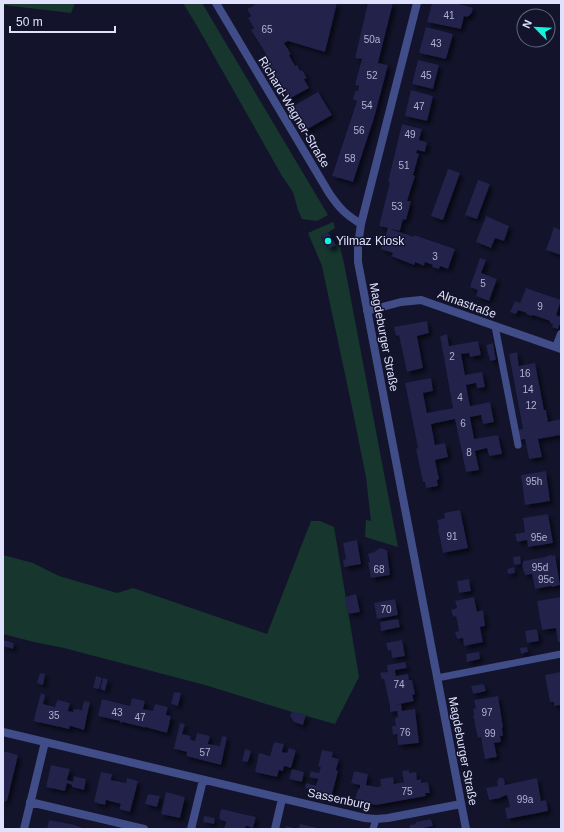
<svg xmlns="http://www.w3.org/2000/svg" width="564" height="832" font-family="Arial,sans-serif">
<defs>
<filter id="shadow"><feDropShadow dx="3.5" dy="3.5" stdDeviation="2" flood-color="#0009"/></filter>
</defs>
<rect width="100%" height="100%" fill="#13142c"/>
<!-- green -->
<path fill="#16362e" d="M3,3H75L71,13L3,5Z
M183,3H202L328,215L317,221L302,219L298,210L293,192L282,176L197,26Z
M333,222L335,228L321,237L329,249L339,243L344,263L398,547L365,537L366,520L371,521L366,477L353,412L322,266L308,233Z
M311,521H320L334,527L359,677L335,724L292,712L205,685L64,648L34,642L3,634V555L33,563L59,576L117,593L133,588L267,634Z"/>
<!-- building -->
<path fill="#20204c" filter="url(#shadow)" d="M253,3H337L325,52L288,41L284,43L291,54L289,55L295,66L297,65L300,71L302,70L307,78L304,79L309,88L289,99L263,56L266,54L251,30L254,28L248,18L251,16L247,9L255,5Z
M368,3H393L378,63L388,65L374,118L353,182L332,176L357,101L353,100L355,91H358L359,86L355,85L362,59L355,58Z
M432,3H456L473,8L471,14L467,17L464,16L461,29L427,22Z
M426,27L453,34L446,59L419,53Z
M418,60L439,65L433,89L412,84Z
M411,90L433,96L427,121L405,116Z
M318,92L332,115L306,130L292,107Z
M402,124L422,129L419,140L427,142L425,152L417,150L416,153L419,154L413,175L415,176L407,201H411L406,220L403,219L400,231L390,229L414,237V235L455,249L448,269L440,266L439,269L432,267L433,265L425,262L424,266L415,262L414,265L391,256L393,253L381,249L388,228L379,226L390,182H388Z
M448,169L460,173L443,220L431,216Z
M478,180L490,184L477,219L465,215Z
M486,216L509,226L504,241L495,238L491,248L476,242Z
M554,227L561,230V255L546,250Z
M328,232L336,245L329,249L321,236Z
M480,258L486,260L481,273L497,279L489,301L476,296L478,290L470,287Z
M526,288L561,300L556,315L561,317V321L558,329L552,327L553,324L550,323V321L542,318L533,315L532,316L526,314L527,313L518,310L516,314L510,312L515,301L520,303Z
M427,321L429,333L417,336L423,368L407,372L399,335L396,336L394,327Z
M447,334L449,346L478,341L481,355L470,357L469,353L461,354L465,375L482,372L485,387L477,388L476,383L466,385L470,406L490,402L494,422L483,424L481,415L470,417L474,439L498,435L502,454L489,456L487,448L475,451L479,470L466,472L455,419L431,424L435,445L445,443L448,457L435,460L439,479L437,480L438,486L426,488L425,482H423L416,449L418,448L405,383L431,378L433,391L423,393L427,413L453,408L440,336Z
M493,343L496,360L490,361L486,345Z
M517,352L519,366L535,363L544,410H546L548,422L561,419V435L538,439L542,457L529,459L525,439L519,440L517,430L523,429L509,354Z
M546,471L550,501L525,505L521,475Z
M460,510L468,548L443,553L438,529L439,528L437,520L445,518L444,513Z
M548,514L553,543L528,547L527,540L517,542L515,534L525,532L523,518Z
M357,540L361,564L344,567L343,560L346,559L343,543Z
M380,548L387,550L390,575L371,578L368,562H370L368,554L374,552Z
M551,555L553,556L555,555L560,585L552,587L551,586L535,589L532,574L525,575V572L524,573L522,564L523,563V561L546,557L547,556Z
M520,556L521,564L514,565L513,557Z
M514,567L515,573L508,574L507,569Z
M469,579L471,591L459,593L457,581Z
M356,594L360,612L348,614L345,597Z
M474,597L477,612L483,610L485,626L480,627L483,642L464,646L463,638L457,639L455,632L459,631L456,616L453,617L451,610L457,608L455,601Z
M561,597V642H558L556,628L542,630L537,601Z
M395,599L398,615L377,619L374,603Z
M398,619L400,627L381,631L380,622Z
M537,629L539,641L527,643L525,631Z
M3,640L14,643L13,649L3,646Z
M402,640L405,656L392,658L391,650L388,651L386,643Z
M527,647L528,652L521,654L520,648Z
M479,652L480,659L467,662L466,654Z
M405,662L407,668L395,670L396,676L408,674L409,680H412L415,694L412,695L414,701L395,705L401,704L402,711L415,709L419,743L398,745L397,734L393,735L392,726H396L395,718L398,717L397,711L390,712V706L384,679H382L380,673L388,672L387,665Z
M561,672V705L554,706V702H550L545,675Z
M40,673L45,674L43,685L37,683Z
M96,676L102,678L99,689L93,688Z
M103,678L108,679L105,691L100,689Z
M484,684L486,691L473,694L471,686Z
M174,692L181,693L178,706L171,704Z
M41,693L45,695L43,704L55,707L57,700L63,701L70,703L68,711L73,712L74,709L82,710L84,701L90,702L84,730L70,726L69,729L33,721L34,719Z
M498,696L503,727L502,728L503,736H500L501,742L494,743L497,757L485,759L481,737L478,738L475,726V722L473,717L474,715L473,709L476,708L474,700Z
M132,698L145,701L143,709L153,711L155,704L168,707L166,715L171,716L167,733L145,727L144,728L143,727L122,722L121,723L120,722V721L98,716L102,699L130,706Z
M292,712L306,715L303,725L294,722L290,716Z
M180,723L185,724L182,734L191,736L190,739L195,741L197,733L210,736L208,744L220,746L222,736L227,737L221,765L186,756L187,752L175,749H173V748H174Z
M274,742L284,744L282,752L287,753L289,748L296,750L291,768L284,766L283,771L279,770L277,777L255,772L259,753L270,756Z
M245,749L251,751L248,762L242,761Z
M322,750L333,752L332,757L339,759L336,770L338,771L332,794L333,796L331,795L305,788L306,783L316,786L318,779L309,777L311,771L319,773L321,767L318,766Z
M3,751L18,755L7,801H5L3,805Z
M51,765L70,769L67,780L73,782L74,776L86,779L84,790L72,787V785L67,783L65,791L46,787Z
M292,769L304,772L302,782L289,779Z
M409,770V773L416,772L417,780L421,779V783L425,782L428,783L430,793H425L426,796L376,805L354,801L358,790L360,788V785L351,783L354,771L368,774L366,785L377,787L381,786L380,779L386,778L393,777L394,784L404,782L402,771Z
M101,772L112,774L111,780L126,783L127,778L138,781L130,812L119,809L121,804L106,800L105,805L94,802Z
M499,778H502L504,779L505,785L537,778L541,801L546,800L548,811L507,819L505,808L510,807L507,795L501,797V798L489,800L486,788L498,786L497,781Z
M166,792L185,797L180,818L161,814Z
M148,794L160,796L157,807L145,804Z
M221,809L256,817L253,828L246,826L245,829H224L226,822L221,820L219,818Z
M204,816L215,818L214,824L203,822Z
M431,819L433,826L418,829H410V825L416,824V822Z
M49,820L75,825L85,829H47Z
M300,824L318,828V829H298Z
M286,826L294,828L293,829H286Z"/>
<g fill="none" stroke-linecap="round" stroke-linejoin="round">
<!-- service -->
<path stroke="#414d88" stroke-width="7" d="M495,326L518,445
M437,678L561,654
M373,829L376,819"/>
<!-- minor -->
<path stroke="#414d88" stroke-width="8" d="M216,3L329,193C340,209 345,214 361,224
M417,3L361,224L358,245V262L466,829
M367,311L401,302L421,300L561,349
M556,347L561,334
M3,732L365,818L376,819L388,818L461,804
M30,802L144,829
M24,829L45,742
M191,829L203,780
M275,829L282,799"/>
</g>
<!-- markers -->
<circle fill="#16f3dd" stroke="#13142c" stroke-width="1.5" cx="328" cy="241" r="4"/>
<g text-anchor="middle" stroke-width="3" stroke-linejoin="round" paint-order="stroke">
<!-- number labels -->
<g font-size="10" fill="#b0b2d1">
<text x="449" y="19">41</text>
<text x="267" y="33">65</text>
<text x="372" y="43">50a</text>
<text x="436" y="47">43</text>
<text x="372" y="79">52</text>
<text x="426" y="79">45</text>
<text x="367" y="109">54</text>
<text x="419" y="110">47</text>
<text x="359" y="134">56</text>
<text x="410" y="138">49</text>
<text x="350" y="162">58</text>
<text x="404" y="169">51</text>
<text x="397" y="210">53</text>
<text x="435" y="260">3</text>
<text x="483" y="287">5</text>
<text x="540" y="310">9</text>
<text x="452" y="360">2</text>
<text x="525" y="377">16</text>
<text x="528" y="393">14</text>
<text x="460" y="401">4</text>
<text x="531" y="409">12</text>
<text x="463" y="427">6</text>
<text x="469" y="456">8</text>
<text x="534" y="485">95h</text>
<text x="452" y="540">91</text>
<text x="539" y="541">95e</text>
<text x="540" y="571">95d</text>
<text x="379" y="573">68</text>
<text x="546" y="583">95c</text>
<text x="386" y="613">70</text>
<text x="399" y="688">74</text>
<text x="117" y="716">43</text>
<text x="487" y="716">97</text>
<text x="54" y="719">35</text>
<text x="140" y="721">47</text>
<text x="405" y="736">76</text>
<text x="490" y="737">99</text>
<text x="205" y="756">57</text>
<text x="407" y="795">75</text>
<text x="525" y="803">99a</text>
</g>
<!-- street labels -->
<g font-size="12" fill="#e0e2fd" stroke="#13142c">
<text transform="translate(294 112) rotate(59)" y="4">Richard-Wagner-Straße</text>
<text transform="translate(467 304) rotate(20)" y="4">Almastraße</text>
<text transform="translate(384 337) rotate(79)" y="4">Magdeburger Straße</text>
<text transform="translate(463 751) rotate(79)" y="4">Magdeburger Straße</text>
<text transform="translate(339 799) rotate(12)" y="4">Sassenburg</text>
</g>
<!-- poi labels -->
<g font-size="12" fill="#e0e2fd" stroke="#13142c" text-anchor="start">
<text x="336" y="245">Yilmaz Kiosk</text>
</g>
</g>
<!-- border -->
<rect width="564" height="832" fill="none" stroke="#e0e2fd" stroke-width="8"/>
<!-- north arrow -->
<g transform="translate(536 28) rotate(294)"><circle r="19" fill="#13142c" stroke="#656680"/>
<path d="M0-3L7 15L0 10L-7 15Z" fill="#16f3dd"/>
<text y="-6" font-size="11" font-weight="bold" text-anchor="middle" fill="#e0e2fd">N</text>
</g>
<!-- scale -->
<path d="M10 26v6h105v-6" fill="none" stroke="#e0e2fd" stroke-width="2"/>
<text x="16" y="26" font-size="12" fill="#e0e2fd" stroke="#13142c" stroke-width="3" paint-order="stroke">50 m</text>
</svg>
